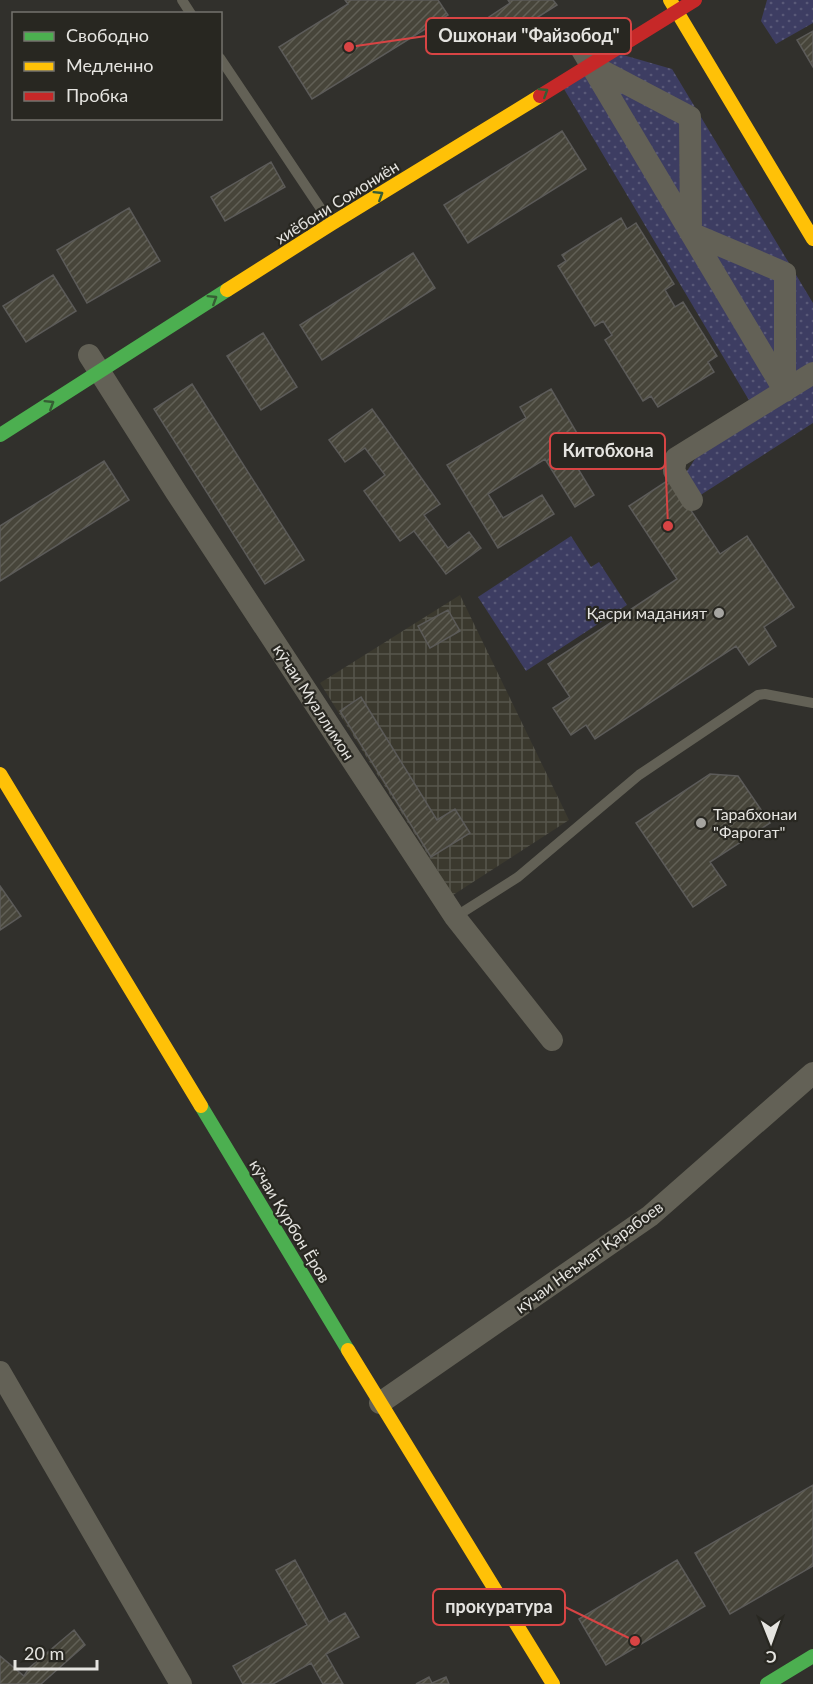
<svg xmlns="http://www.w3.org/2000/svg" width="813" height="1684" font-family="Lato,sans-serif">
<defs>
<pattern id="industrial-grid" width="8" height="8" patternUnits="userSpaceOnUse" patternTransform="scale(1.5)"><rect width="8" height="8" fill="#3b392e"/><path d="M0 4h8M4 0v8" fill="none" stroke="#57564c"/></pattern>
<pattern id="grass-dots" width="8" height="8" patternUnits="userSpaceOnUse" patternTransform="scale(1.5)"><rect width="8" height="8" fill="#3d3d62"/><path d="M2 2h.1M6 6h.1" fill="none" stroke="#595978" stroke-width="1.8" stroke-linecap="round"/></pattern>
<pattern id="building-hatch" width="6" height="6" patternUnits="userSpaceOnUse" patternTransform="scale(1.5)"><rect width="6" height="6" fill="#47453a"/><path d="M-1 1l2-2M0 6l6-6M5 7l2-2" fill="none" stroke="#616056"/></pattern>
</defs>
<rect width="100%" height="100%" fill="#31302c"/>
<!-- industrial -->
<path fill="url(#industrial-grid)" d="M460,595L569,820L453,895L320,683Z"/>
<!-- grass -->
<path fill="url(#grass-dots)" d="M767,0H813V23L776,44L761,21Z
M616,53L672,69L813,303V370L753,407L561,84Z
M813,381V423L699,496L685,474L701,450Z
M571,536L591,567L599,562L627,605L526,671L478,597Z"/>
<!-- building -->
<path fill="url(#building-hatch)" stroke="#5c5b59" stroke-width="1.5" d="M345,0H438L448,15L312,99L279,47L348,4Z
M508,0H553L557,5L503,39L489,17L510,3Z
M813,31V67L797,40Z
M562,131L586,169L468,243L444,205Z
M271,162L285,187L225,221L211,197Z
M129,208L160,261L87,303L57,250Z
M621,218L627,229L636,223L674,284L665,290L675,307L683,302L717,356L708,362L714,372L658,407L651,396L643,401L605,340L612,335L603,321L595,326L558,266L566,261L562,255Z
M413,253L435,288L322,360L300,325Z
M53,275L76,311L26,342L3,306Z
M263,333L297,387L261,410L227,356Z
M192,384L304,560L265,584L154,409Z
M551,389L581,440L566,449L594,495L575,507L545,459L488,494L503,518L542,495L554,514L498,548L447,465L526,418L520,407Z
M372,409L440,504L424,515L448,548L469,532L481,548L446,574L414,531L400,541L364,491L385,475L365,448L345,462L329,440Z
M104,461L129,500L0,581V526Z
M670,479L720,554L747,536L794,607L764,627L776,646L749,665L736,646L595,739L586,725L571,735L553,708L570,697L548,664L677,579L629,506Z
M448,610L460,631L430,648L418,626Z
M361,697L437,820L455,809L470,833L431,857L340,711Z
M710,774L738,776L770,823L710,862L726,885L693,907L636,823Z
M0,886L21,916L0,930Z
M813,1485V1566L730,1614L695,1553Z
M295,1560L329,1622L345,1613L359,1637L326,1654L343,1684H323L311,1663L273,1684H243L233,1666L307,1625L276,1570Z
M677,1560L705,1606L606,1665L579,1619Z
M74,1630L85,1645L41,1684H0V1656L24,1676L29,1668Z
M429,1677L432,1683L446,1677L449,1684H416Z"/>
<g fill="none" stroke-linecap="round" stroke-linejoin="round">
<!-- lane -->
<path stroke="#636156" stroke-width="10" d="M182,0L191,14
M220,58L329,221
M455,917L518,877L639,775L758,695L765,694L813,703"/>
<!-- street -->
<path stroke="#636156" stroke-width="22" d="M579,45L784,390
M593,66L690,117L691,233L785,273V391
M89,355L176,492L455,917L552,1040
M692,500L674,471L676,458L813,373
M0,1372L181,1684
M380,1403L650,1216L813,1073"/>
<!-- fast -->
<path stroke="#4caf50" stroke-width="14" d="M0,435L227,290
M201,1106L348,1350
M767,1684L813,1656"/>
<!-- slow -->
<path stroke="#ffc107" stroke-width="14" d="M670,0L813,239
M227,290L331,224L540,96
M0,774L201,1106
M348,1350L553,1684"/>
<!-- jam -->
<path stroke="#c62828" stroke-width="14" d="M540,96L695,0"/>
</g>
<!-- one-way arrows -->
<defs><path id="oneway-chevron" d="M-2-3.5L2.5 0L-2 3.5" fill="none" stroke-width="1.6" stroke-linecap="round" stroke-linejoin="round" transform="scale(1.5)"/></defs>
<g stroke="#365d34">
<use href="#oneway-chevron" transform="translate(544 92) rotate(-32)"/>
<use href="#oneway-chevron" transform="translate(379 195) rotate(-32)"/>
<use href="#oneway-chevron" transform="translate(213 299) rotate(-32)"/>
<use href="#oneway-chevron" transform="translate(50 404) rotate(-32)"/>
</g>
<!-- markers -->
<g fill="#a6a5a1" stroke="#282721" stroke-width="2">
<circle cx="719" cy="613" r="6"/>
<circle cx="701" cy="823" r="6"/>
</g>
<g text-anchor="middle" stroke-width="4.5" stroke-linejoin="round" paint-order="stroke">
<!-- street labels -->
<g font-size="16" fill="#e5e4e0" stroke="#282721">
<text transform="translate(337 202) rotate(-32)" y="6">хиёбони Сомониён</text>
<text transform="translate(314 702) rotate(57)" y="6">кӯчаи Муаллимон</text>
<text transform="translate(290 1221) rotate(59)" y="6">кӯчаи Қурбон Ёров</text>
<text transform="translate(589 1257) rotate(-36)" y="6">кӯчаи Неъмат Қарабоев</text>
</g>
<!-- poi labels -->
<g font-size="16" fill="#e5e4e0" stroke="#282721" text-anchor="end">
<text x="707" y="619">Қасри маданият</text>
<text x="713" y="820" text-anchor="start">Тарабхонаи<tspan x="713" dy="18">"Фарогат"</tspan></text>
</g>
</g>
<!-- callouts -->
<path fill="none" stroke="#d84444" stroke-width="2" d="M349 47L426 36M668 526L665 451M635 1641L565 1607"/>
<g fill="#d84444" stroke="#282721" stroke-width="2">
<circle cx="349" cy="47" r="6"/>
<circle cx="668" cy="526" r="6"/>
<circle cx="635" cy="1641" r="6"/>
</g>
<g fill="#282721" stroke="#d84444" stroke-width="2">
<rect x="426" y="18" width="205" height="36" rx="6"/>
<rect x="550" y="433" width="115" height="36" rx="6"/>
<rect x="433" y="1589" width="132" height="36" rx="6"/>
</g>
<g font-size="18" text-anchor="middle" font-weight="bold" fill="#e5e4e0">
<text x="529" y="42">Ошхонаи "Файзобод"</text>
<text x="608" y="457">Китобхона</text>
<text x="499" y="1613">прокуратура</text>
</g>
<!-- legend -->
<rect x="12" y="12" width="210" height="108" fill="#282721" stroke="#74736d" stroke-width="1.5"/>
<rect x="24" y="32" width="30" height="9" fill="#4caf50" stroke="#74736d" stroke-width="1.5"/>
<text x="66" y="42" font-size="18" fill="#e5e4e0">Свободно</text>
<rect x="24" y="62" width="30" height="9" fill="#ffc107" stroke="#74736d" stroke-width="1.5"/>
<text x="66" y="72" font-size="18" fill="#e5e4e0">Медленно</text>
<rect x="24" y="92" width="30" height="9" fill="#c62828" stroke="#74736d" stroke-width="1.5"/>
<text x="66" y="102" font-size="18" fill="#e5e4e0">Пробка</text>
<!-- north arrow -->
<g transform="translate(771 1642) rotate(179)" stroke="#282721" stroke-width="4.5" paint-order="stroke">
<path d="M0-4.5L10 22L0 15L-10 22Z" fill="#e5e4e0"/>
<text y="-9" font-size="16" font-weight="bold" text-anchor="middle" fill="#e5e4e0">С</text>
</g>
<!-- scale -->
<path d="M15 1660v9h82v-9" fill="none" stroke="#e5e4e0" stroke-width="3"/>
<text x="24" y="1660" font-size="18" fill="#e5e4e0" stroke="#282721" stroke-width="4.5" paint-order="stroke">20 m</text>
</svg>
